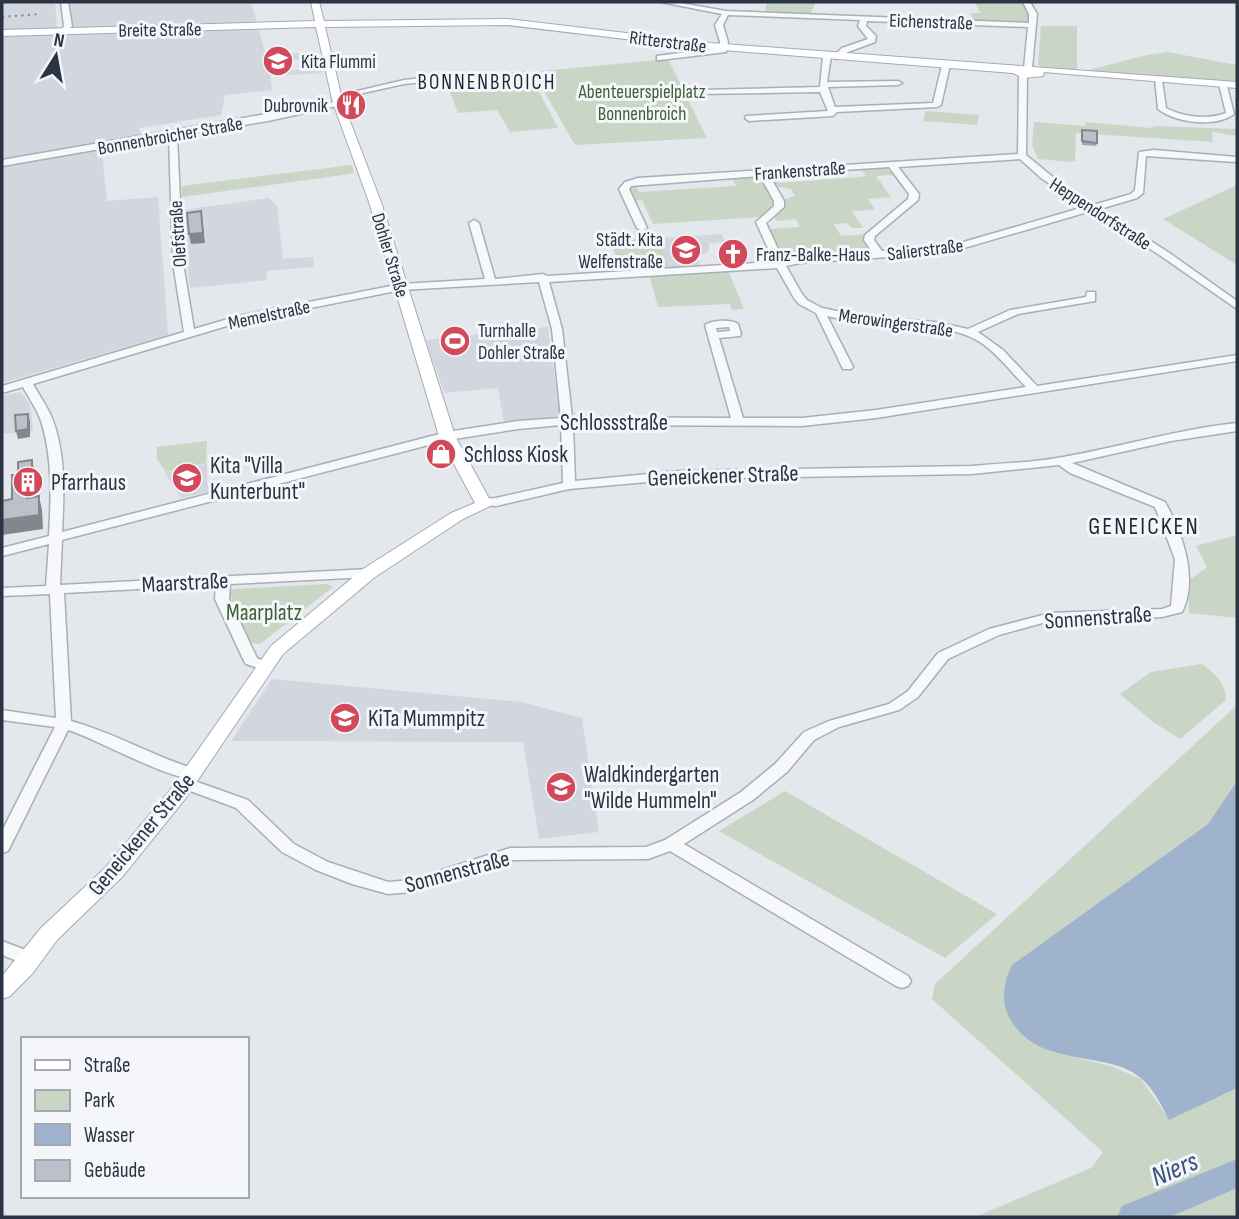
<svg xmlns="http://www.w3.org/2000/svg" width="1239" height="1219" font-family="'Sofia Sans Condensed',sans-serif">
<rect width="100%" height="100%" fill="#e4e7ec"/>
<!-- built -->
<path fill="#d2d6de" d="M2,2H55L57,28L2,31Z
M69,2H251L265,52L283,51V54L318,52V57L274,63L273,66L268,67L269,72L321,68L322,73L270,76L272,90L225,95L221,115L139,128L141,137L101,144L107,201L158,197L168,335L2,383V37L71,33Z
M269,198L277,206L283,259L313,257L314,267L266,271L267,280L190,288L183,210Z
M722,234L725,242L709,243V251L698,257L701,267L670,269L660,238Z
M548,327L560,417L504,422L498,388L444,393L426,340Z
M20,392L30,404L33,431L2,434V396Z
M207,464V483L212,491L181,498L165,473Z
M272,679L521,702L582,718L599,832L539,839L523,742L231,741Z"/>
<!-- green -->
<path fill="#c9d6c5" d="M767,2H816L810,15L764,14Z
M974,2H1024L1030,20L1024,23L973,21L971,13H981Z
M1041,26H1077V71L1049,69L1038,65Z
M1167,52L1237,65V83L1081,72L1147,55Z
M668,59L707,138L575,145L533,72Z
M528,71L558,128L510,132L497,110L458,113L445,79Z
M926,111L979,115L977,125L923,121Z
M1034,122L1085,126L1086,122L1151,128L1155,126L1237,129V136L1212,132L1213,142L1076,133L1075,161L1071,162L1038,159L1032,145Z
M352,165L354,172L350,174L182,197V186Z
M886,168L894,175L876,176L891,197L868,199L875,210L852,211L863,228H852L847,223L834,224L841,236L865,234L863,240L869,249L782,255L769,229L800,227L796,219L777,221L773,216L784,206L782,200L795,196L791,189L774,186L769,177H774L778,183L860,177L866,176L861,169Z
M757,176L761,177L775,205L761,217L653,224L642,200L632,201L627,190L629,186L635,185L639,192L736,186L732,177Z
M1237,185V265L1163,219Z
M660,238L670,269L620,271L611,241Z
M728,270L744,309L732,310L730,304L658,307L649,274Z
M207,441L206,463L166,472L157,459V447Z
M1237,535V618L1189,613L1188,581L1207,567L1196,546Z
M327,584L333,587L260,644L249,642L229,592L234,589Z
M1202,664C1215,674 1226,683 1226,700L1180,739L1152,721L1120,694L1151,672Z
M1237,705V781L1208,824L1012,965L1004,987L1006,1011L1051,1052L1111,1066L1141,1079L1169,1119L1237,1088V1217H975L1091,1168L1103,1152L932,999L935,984Z
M785,791L997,914L945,958L719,831Z"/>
<!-- water -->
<path fill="#9fb4cc" d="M1237,781V1088L1169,1120C1162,1106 1154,1090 1142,1079C1107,1048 1038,1071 1009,1017C1000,1000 1004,981 1012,965L1208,824Z"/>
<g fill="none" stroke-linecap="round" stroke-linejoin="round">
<!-- river -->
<path fill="#9fb4cc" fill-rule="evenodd" d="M1237,1159V1188L1170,1217H1117L1122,1206Z"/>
<!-- minor casing -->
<g stroke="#a9aeb7" stroke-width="3">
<path id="minor" d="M61,2H68L72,26L66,32L62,30L64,26Z
M661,2H675L726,11L1029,23V14L1023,2H1030L1037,14L1032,68L1028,70L1024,68L1028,27L867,21L866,26L876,36L875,42L848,52L836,59L832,57L842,48L868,39L858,26L860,20L728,15L723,25L728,42L726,52L660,60H657V56L719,48L720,42L715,25L722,14Z
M827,54L831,56L827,82L898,81L902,83L898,85L828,87L835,107L933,103L942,65L946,63L950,65L941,105L937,107L837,112L833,116L749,121L745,118L746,116L828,111L820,92L699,94L695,92L699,90L820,87L823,56Z
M468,73H471V77L404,84L336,99L332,97L404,80Z
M1023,73L1027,75L1026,155L1060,183L1093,205L1131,194L1135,190L1139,152L1154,150L1237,157V161L1235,162L1146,156L1143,193L1137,198L1100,209L1168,252L1237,301V309L1161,256L1091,211L947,253L800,263L786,266L802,294L807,300L822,308L861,316L935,322L968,329L1010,310L1086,297L1087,292H1095V301L1018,314L978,332L1003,350L1037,386L1237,355V361L876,418L802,426L573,425L575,481L680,471L972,466C1002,463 1033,463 1063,457C1121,447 1178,429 1237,423V431L1171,441L1072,463L1165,502C1182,532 1199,579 1182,612L1162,617L1050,621L999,635L948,659L918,697L899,710L839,727L814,740L787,772L753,800L684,844L908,976L911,981L908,986L902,988L896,986L670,851L648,859L511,860L412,892L388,894L352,884L316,870L282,852L236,808L180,787L178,783L180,779L186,778L248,800L294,844L328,862L388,882L411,880L510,848L646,847L665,840L741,792L775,764L804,732L829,721L889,704L908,691L938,653L989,629L1050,613L1162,609L1171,606L1175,559L1155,507L1070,473L1059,465L972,474L680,479L569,489L496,506L478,505L477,502L478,499L496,498L563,483L561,425L518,429L448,440L62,540L60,585L369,569L376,573L369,577L230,584L229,599L257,658L269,663L271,666L264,670L246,664L244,661L215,599L216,585L64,593L71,721C115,733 154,757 198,770L200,774L198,778C175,784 96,738 68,730L10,847L8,851L2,853V831L55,727L2,720V710L56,718L50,594L2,596V588L46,586L49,544L2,556V548L49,536C51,498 53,458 41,421C37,409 29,398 23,387L2,393V386L184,332L173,263L169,137L2,166V160L341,101V105L268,121L177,136L183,263L194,329L238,316L401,284L485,279L469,223L474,220L479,223L495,279L543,274L547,276L774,262L756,222L774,206V201L760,176L631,186L629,189L647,228L642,231L637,228L619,189L625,182L638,178L1018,154L1019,75ZM1020,159L1041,178L1084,207L946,247L882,251L874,240L875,236L918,200L919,194L898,167ZM889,167L909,194L908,199L865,235L864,240L872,252L800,257L783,260L766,223L784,207V201L769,175ZM777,268L794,298L799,304L816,313L843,369H851L853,367L827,316C872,328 943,318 980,342C998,354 1011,372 1026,387L876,410L802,418H743L719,338L740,336L741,334L738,324C731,319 712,320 705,325L731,418L572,417L562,329L549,282ZM539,282L552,329L561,418L518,421L447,432L62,532C64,495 66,453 52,418C47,406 39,395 33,384L240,322L401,290ZM729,327L730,331L717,332L716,328Z
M1155,78L1162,80L1166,108C1183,117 1207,120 1226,113L1219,84L1226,82L1234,114C1215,128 1176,123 1158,109Z
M2,941L36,954L39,959L36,964L30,966L2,955Z"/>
</g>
<!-- major casing -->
<g stroke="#a3abb8" stroke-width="2">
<path id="major" d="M311,2H319L324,21L507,19L710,43L1237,82V88L1044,72L1043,76L1023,78L1013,73L710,49L507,25L325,27L343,103L381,202L455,436L491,502L490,506L463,519L375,577L283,654L185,799L122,877L57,940L32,974L10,996L2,999V976L41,928L106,867L171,789L271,646L363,569L451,513L475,503L439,436L369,202L333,103L316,27L2,36V30L315,21Z"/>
</g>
<!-- minor -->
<use href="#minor" fill="#f7f8fa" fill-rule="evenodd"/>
<!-- major -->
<use href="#major" fill="#fff" fill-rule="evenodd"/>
<!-- rail -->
<path stroke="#7d8696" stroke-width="2" stroke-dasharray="2 4.5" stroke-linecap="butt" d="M2,17L39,14"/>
</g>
<!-- wall -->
<path fill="#a1a5ae" d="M1082,133L1097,143L1096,146L1082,145Z"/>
<!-- shaded-wall -->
<path fill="#83868d" d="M201,211L205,243L191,244L189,234Z
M28,414L30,421V437L18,439L16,431Z
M32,460L35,474L36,492H30L31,512L27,498L26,478Z
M39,496L42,510L43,529L2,535V520Z"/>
<!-- building -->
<path fill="#bbc0ca" stroke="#83868d" stroke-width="2" d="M1082,130L1097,131V143L1082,141Z
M201,211L203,233L189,234L187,213Z
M28,414V429L16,431L15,415Z
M32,460V477L26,478L27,498L39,496V515L2,520V501L12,499V475H18V462Z"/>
<!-- icons -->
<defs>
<g id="school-disc" transform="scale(1.575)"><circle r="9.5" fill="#d1495b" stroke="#f4f6f9"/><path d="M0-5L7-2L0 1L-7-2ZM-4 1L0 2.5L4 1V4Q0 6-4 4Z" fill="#fff"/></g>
<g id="restaurant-disc" transform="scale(1.575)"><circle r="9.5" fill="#d1495b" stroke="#f4f6f9"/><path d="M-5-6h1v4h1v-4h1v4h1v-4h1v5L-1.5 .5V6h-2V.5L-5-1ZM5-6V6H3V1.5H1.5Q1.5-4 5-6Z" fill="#fff"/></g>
<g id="church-disc" transform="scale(1.575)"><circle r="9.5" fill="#d1495b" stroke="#f4f6f9"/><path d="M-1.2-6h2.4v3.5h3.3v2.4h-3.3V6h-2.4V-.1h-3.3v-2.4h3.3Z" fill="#fff"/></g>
<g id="stadium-disc" transform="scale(1.575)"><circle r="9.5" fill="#d1495b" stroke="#f4f6f9"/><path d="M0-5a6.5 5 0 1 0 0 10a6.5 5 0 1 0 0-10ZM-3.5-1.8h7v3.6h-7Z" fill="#fff"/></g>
<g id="shop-disc" transform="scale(1.575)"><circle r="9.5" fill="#d1495b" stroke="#f4f6f9"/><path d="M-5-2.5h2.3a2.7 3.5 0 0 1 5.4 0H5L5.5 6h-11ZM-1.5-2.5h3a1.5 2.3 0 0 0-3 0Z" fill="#fff"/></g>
<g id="building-disc" transform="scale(1.575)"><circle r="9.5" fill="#d1495b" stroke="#f4f6f9"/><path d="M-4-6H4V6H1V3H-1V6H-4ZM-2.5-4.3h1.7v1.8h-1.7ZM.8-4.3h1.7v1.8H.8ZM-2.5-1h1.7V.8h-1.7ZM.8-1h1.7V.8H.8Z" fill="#fff"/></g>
</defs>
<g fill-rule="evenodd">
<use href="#school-disc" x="278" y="61"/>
<use href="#restaurant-disc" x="351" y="105"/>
<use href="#school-disc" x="686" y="250"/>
<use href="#church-disc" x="733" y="254"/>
<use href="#stadium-disc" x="455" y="341"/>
<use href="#shop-disc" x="441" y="454"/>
<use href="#school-disc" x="187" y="478"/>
<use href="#building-disc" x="28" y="482"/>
<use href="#school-disc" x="345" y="718"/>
<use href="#school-disc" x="561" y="787"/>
</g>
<g text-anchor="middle" stroke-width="6" stroke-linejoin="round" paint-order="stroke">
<!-- far-street labels -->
<g font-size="19" fill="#2b3445" stroke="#f4f6f9">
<text transform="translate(931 21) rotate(2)" y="7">Eichenstraße</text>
<text transform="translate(160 29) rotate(-1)" y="7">Breite Straße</text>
<text transform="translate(668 41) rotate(7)" y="7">Ritterstraße</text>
<text transform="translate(170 135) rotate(-10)" y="7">Bonnenbroicher Straße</text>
<text transform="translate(800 170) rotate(-4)" y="7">Frankenstraße</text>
<text transform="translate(1101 213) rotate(33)" y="7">Heppendorfstraße</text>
<text transform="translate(177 234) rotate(-94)" y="7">Olefstraße</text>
<text transform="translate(925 249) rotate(-7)" y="7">Salierstraße</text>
<text transform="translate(391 255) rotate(73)" y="7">Dohler Straße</text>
<text transform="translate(269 314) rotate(-12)" y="7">Memelstraße</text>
<text transform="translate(896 322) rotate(8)" y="7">Merowingerstraße</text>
</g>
<!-- far-poi labels -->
<g font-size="19" fill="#2b3445" stroke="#f4f6f9" text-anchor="start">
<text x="301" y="68">Kita Flummi</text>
<text x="328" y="112" text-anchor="end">Dubrovnik</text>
<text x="663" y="246" text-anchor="end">Städt. Kita<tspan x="663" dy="22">Welfenstraße</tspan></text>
<text x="756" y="261">Franz-Balke-Haus</text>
<text x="478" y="337">Turnhalle<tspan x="478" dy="22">Dohler Straße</tspan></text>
</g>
<!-- far-park labels -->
<g font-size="19" fill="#3f6138" stroke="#f4f6f9">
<text x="642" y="98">Abenteuerspielplatz<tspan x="642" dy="22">Bonnenbroich</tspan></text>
</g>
<!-- far-neighbourhood labels -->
<g font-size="21" letter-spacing="2" fill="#1d2536" stroke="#f4f6f9">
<text x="487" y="89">BONNENBROICH</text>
</g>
<!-- street labels -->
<g font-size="23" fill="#2b3445" stroke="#f4f6f9">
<text x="614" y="430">Schlossstraße</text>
<text transform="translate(723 475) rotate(-2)" y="8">Geneickener Straße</text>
<text transform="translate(185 582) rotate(-3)" y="8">Maarstraße</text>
<text transform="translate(1098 617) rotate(-4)" y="8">Sonnenstraße</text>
<text transform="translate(141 834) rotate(-50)" y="8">Geneickener Straße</text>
<text transform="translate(457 871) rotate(-15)" y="8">Sonnenstraße</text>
</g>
<!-- poi labels -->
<g font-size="23" fill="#2b3445" stroke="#f4f6f9" text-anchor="start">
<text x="464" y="462">Schloss Kiosk</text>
<text x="210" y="473">Kita "Villa<tspan x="210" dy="26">Kunterbunt"</tspan></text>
<text x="51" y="490">Pfarrhaus</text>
<text x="368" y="726">KiTa Mummpitz</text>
<text x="584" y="782">Waldkindergarten<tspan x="584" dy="26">"Wilde Hummeln"</tspan></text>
</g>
<!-- park labels -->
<g font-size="23" fill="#3f6138" stroke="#f4f6f9">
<text x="264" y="620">Maarplatz</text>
</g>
<!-- neighbourhood labels -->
<g font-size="24" letter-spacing="2" fill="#1d2536" stroke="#f4f6f9">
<text x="1144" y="534">GENEICKEN</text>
</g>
<!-- near-water labels -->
<g font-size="28" font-style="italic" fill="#34527a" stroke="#f4f6f9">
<text transform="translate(1174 1168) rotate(-23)" y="10">Niers</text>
</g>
</g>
<!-- border -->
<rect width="1239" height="1219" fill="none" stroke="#2b3445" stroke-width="7"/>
<!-- legend -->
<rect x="21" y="1037" width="228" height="161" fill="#f4f6f9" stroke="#a4a8b1" stroke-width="2"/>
<rect x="35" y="1060" width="35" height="10" fill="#ffffff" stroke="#a4a8b1" stroke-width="2"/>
<text x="84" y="1072" font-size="21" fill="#2b3445">Straße</text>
<rect x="35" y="1090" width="35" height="21" fill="#c9d6c5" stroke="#a4a8b1" stroke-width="2"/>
<text x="84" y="1107" font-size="21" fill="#2b3445">Park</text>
<rect x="35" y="1124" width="35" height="21" fill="#9fb4cc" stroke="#a4a8b1" stroke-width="2"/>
<text x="84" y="1142" font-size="21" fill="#2b3445">Wasser</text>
<rect x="35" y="1160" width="35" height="21" fill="#bbc0ca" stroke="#a4a8b1" stroke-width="2"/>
<text x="84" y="1177" font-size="21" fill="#2b3445">Gebäude</text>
<!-- north arrow -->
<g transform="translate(56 56) rotate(11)" stroke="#f4f6f9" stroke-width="5" paint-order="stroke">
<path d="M0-5L12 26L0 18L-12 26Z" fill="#2b3445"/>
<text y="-10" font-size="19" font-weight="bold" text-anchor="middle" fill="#2b3445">N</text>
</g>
</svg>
